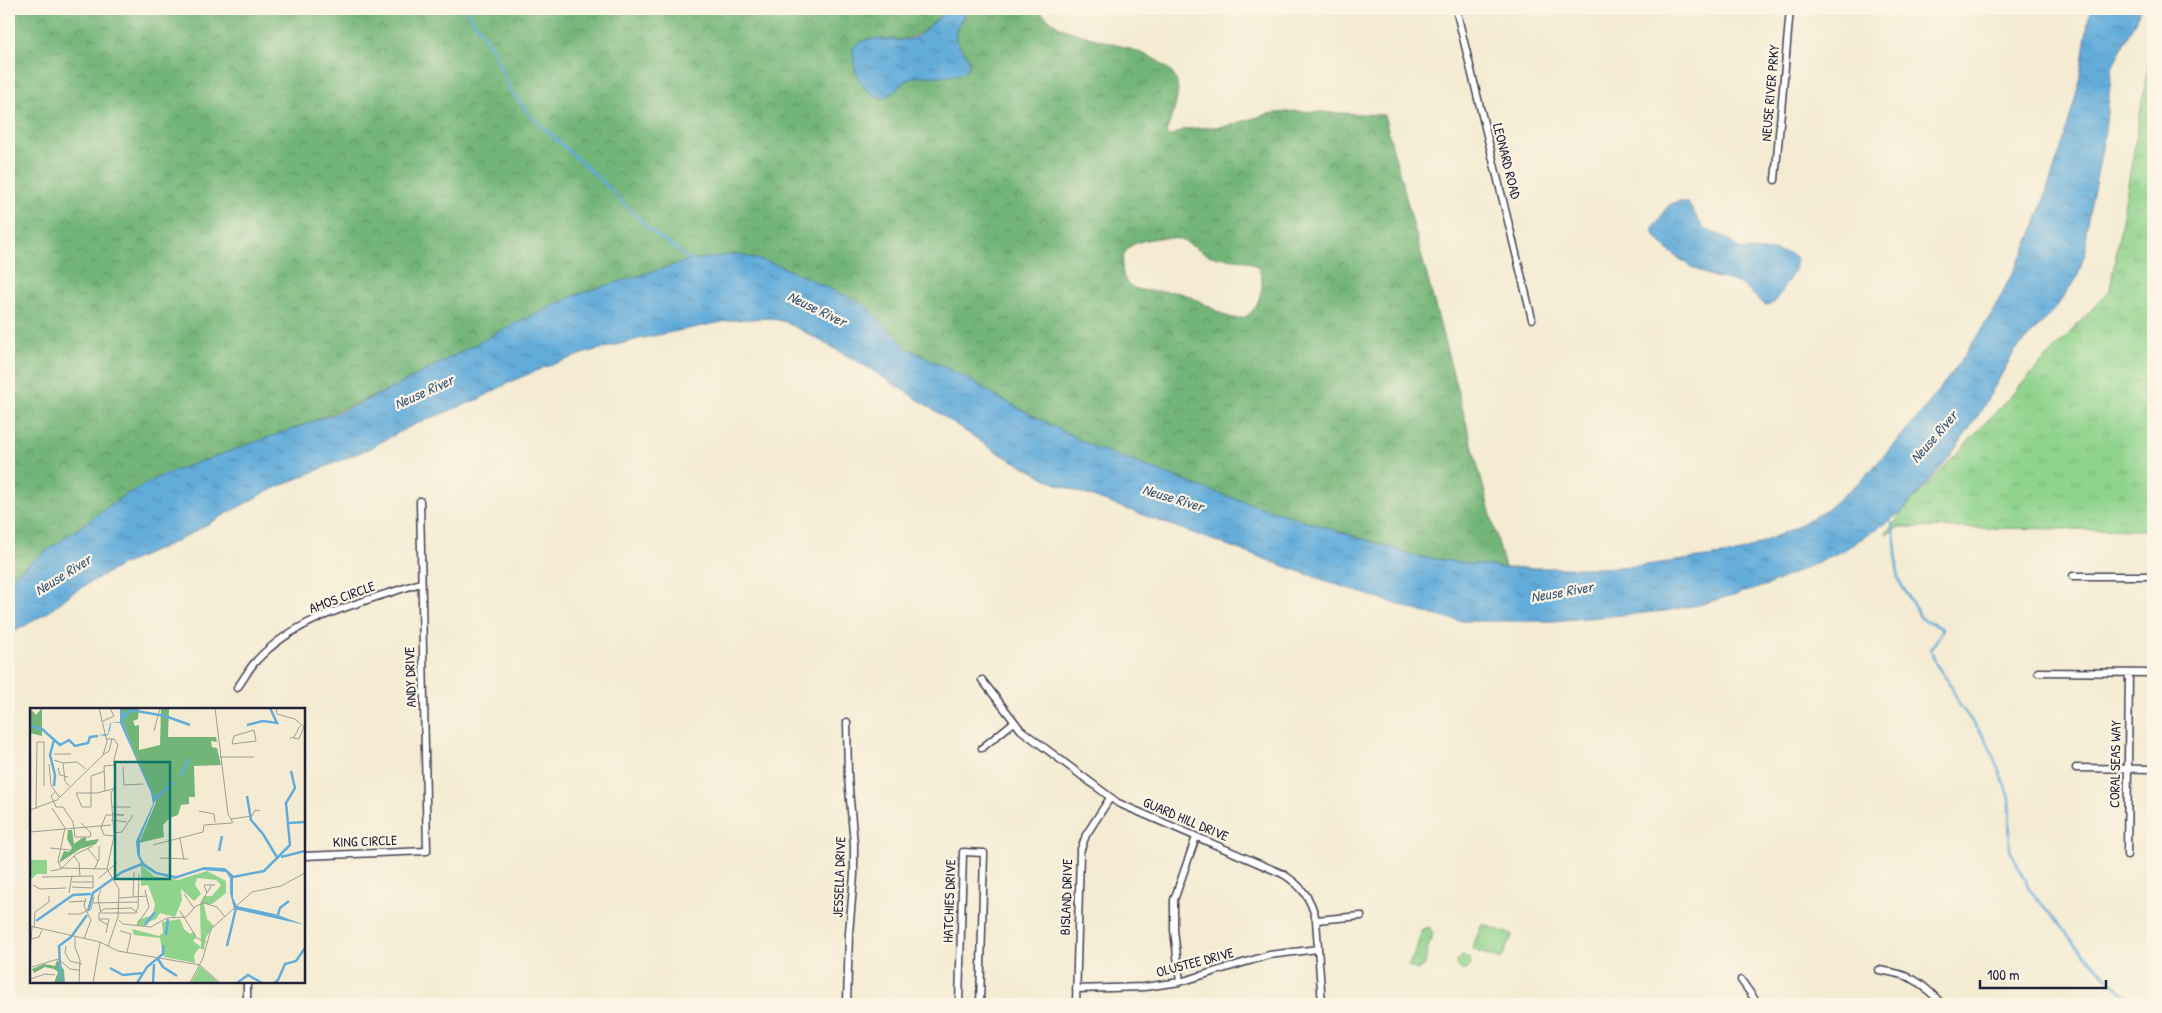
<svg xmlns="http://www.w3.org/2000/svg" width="2162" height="1013" font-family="'Patrick Hand',sans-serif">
<defs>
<pattern id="grass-tufts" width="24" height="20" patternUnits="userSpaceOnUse" patternTransform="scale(1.25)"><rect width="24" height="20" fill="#8fd38d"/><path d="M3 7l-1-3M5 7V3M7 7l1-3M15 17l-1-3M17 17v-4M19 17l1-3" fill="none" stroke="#7bb57b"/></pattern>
<pattern id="forest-crowns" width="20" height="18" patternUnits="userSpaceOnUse" patternTransform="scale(1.25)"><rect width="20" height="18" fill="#73b578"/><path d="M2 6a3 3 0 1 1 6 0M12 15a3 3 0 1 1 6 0" fill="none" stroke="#5e9364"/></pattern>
<pattern id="park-dots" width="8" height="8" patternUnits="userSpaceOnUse" patternTransform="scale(1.25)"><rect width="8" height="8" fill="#8fd38d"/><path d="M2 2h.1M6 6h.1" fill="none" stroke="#7bb57b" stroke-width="1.8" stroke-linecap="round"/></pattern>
<pattern id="water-ripples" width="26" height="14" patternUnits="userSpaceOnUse" patternTransform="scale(1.25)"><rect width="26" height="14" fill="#62acda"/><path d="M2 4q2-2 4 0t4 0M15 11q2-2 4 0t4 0" fill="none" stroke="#508cb2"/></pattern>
</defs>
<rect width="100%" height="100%" fill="#fcf5e5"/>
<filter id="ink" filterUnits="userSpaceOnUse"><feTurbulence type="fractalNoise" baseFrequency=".02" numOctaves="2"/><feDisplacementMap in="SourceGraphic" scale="10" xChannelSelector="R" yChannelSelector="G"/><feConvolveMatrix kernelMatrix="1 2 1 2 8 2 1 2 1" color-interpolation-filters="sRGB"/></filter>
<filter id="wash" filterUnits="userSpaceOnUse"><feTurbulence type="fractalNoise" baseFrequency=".0096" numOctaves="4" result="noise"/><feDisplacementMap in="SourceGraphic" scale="20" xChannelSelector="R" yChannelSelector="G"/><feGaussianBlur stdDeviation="1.12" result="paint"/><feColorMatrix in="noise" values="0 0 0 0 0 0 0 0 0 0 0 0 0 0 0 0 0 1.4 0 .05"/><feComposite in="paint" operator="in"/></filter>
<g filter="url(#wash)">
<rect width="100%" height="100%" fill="#f4ebd2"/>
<!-- grass -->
<path fill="url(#grass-tufts)" stroke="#587a64" d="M2153,38V530L1899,527L1886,534L1902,512L2110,290Z"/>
<!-- forest -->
<path fill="url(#forest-crowns)" stroke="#4a6c5a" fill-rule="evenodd" d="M9,9H948C919,34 919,42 877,39L894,92C909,71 935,75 958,74L963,49C945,30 963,26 966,9H1038C1046,17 1052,23 1062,28C1090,41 1164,49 1176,80C1182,95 1171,118 1166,132L1169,137L1185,129L1227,126L1268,114L1296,111L1384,115L1505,568L1420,557L1223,495L1146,468L1094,447L1001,399L972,381L907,348L866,307L855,300L578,294L512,325L389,390L291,430L32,562L9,578ZM1159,238C1165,238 1173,237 1178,239C1191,243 1202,255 1216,257C1228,259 1246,258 1256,266C1269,278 1259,314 1242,318C1230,320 1220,313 1210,307C1202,303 1192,296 1183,294C1158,286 1117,303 1123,259C1125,242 1146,240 1159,238Z"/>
<!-- park -->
<path fill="url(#park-dots)" stroke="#587a64" d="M1429,927L1433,933L1427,950L1425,965L1417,970L1408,966L1416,950L1422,929Z
M1457 963a7 7 0 1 1 14 0a7 7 0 1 1-14 0Z"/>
<!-- garden -->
<path fill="#8fd38d" stroke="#587a64" d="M1482,924L1512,935L1501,960L1472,949Z"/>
<!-- water -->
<path fill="url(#water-ripples)" stroke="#42678a" d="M948,9H966C964,19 953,27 956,39C958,50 970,53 969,67C958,81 931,74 915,77C900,80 896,95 882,98C860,92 852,68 853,48C871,29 895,47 916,37C921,35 943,14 948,9Z
M2090,9H2141L2112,68L2104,139L2086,228V250L2077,278L2052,313L2014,352L1981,411L1949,458L1902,512L1844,550L1768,585L1702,604L1666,611L1553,621H1462L1428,614L1340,586L1054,483L995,451L922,402L864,365L786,322L770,318L732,320L643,338L585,353L545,367L512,381L479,399L413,425L370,448L266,492L179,540L120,566L89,583L72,593L50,611L9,635V578L123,496L163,475L340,412L389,390L512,325L578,294L691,260L739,254L778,265L855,300L866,306L907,348L972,381L1001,399L1094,447L1223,495L1420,557L1505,568H1598L1637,566L1738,553L1790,530L1827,509L1864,478L1918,417L1958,365L1992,313L2031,237L2062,146L2078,88Z
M1680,201L1688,203L1704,229L1725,237L1741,250L1777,251L1793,255L1797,261L1794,271L1774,303L1765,305C1755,297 1749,289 1738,283C1729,279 1718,279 1708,275C1694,270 1651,243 1653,227C1665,215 1662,205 1680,201Z"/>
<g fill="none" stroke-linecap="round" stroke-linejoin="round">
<!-- stream -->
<path stroke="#62acda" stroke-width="2.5" d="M466,9L492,48L510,90L532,117L607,186L650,230L691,260V262
M1890,519L1895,539L1898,579L1921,618L1943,629L1931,650L1936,664L1950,684L1960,706L1986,739L2009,795L2010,850L2029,889L2084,954L2134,1004"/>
</g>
</g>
<g filter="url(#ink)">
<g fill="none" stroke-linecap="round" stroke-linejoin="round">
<!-- street casing -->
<g stroke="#424052" stroke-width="9">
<path id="street" d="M1456,9L1532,319
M1775,180L1790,9
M2073,576H2153
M2038,672L2153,673
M982,680L1021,730L1118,803L1283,874C1302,886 1311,898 1316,920L1322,1004
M237,688C244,679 249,668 257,660C299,615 364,602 420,583
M847,722L848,778L854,844V875L849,933L847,1004
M982,748L1014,722
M2076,768L2153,769
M2127,855L2129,673
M304,856L427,851L420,501
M1316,920L1361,916
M1879,970C1912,975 1919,980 1942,1004
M1741,980L1758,1004
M247,982V1004
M1180,982L1174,930V900L1196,837
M1076,989L1144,987L1180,982L1269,955L1318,949
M959,1004L963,852L984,853L980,1004
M1076,1004L1080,852L1086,835L1110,798"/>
</g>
<!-- street -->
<use href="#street" stroke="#fff" stroke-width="6"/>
</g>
</g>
<g text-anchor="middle" stroke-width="4.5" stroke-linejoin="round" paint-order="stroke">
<!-- street labels -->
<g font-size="14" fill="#22223b" stroke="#fcf5e5">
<text transform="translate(1770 93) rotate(-85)" y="5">NEUSE RIVER PRKY</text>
<text transform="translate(1507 161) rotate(76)" y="5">LEONARD ROAD</text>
<text transform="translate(342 597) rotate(-20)" y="5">AMOS CIRCLE</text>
<text transform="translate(410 677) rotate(-92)" y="5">ANDY DRIVE</text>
<text transform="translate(2115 764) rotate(-89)" y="5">CORAL SEAS WAY</text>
<text transform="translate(1186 819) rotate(23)" y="5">GUARD HILL DRIVE</text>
<text transform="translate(365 841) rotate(-2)" y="5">KING CIRCLE</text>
<text transform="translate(839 877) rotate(-88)" y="5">JESSELLA DRIVE</text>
<text transform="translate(1066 897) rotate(-88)" y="5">BISLAND DRIVE</text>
<text transform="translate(949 901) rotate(-88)" y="5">HATCHIES DRIVE</text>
<text transform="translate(1195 962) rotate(-15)" y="5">OLUSTEE DRIVE</text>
</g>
<!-- water labels -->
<g font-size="15" font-style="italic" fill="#3c597b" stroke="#fcf5e5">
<text transform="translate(817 309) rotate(26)" y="5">Neuse River</text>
<text transform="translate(424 392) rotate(-24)" y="5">Neuse River</text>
<text transform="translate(1934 437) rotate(-49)" y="5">Neuse River</text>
<text transform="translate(1173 498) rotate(17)" y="5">Neuse River</text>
<text transform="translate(63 575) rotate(-32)" y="5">Neuse River</text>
<text transform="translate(1562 592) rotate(-10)" y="5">Neuse River</text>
</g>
</g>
<!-- overview -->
<g transform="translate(30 708)">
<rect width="275" height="275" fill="#f4ebd2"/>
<path d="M111,156L124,168L148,172L177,163L196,173V185L182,196H174L177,211L184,218L176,229L174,242L169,240L164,247L165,255L134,249L130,230L104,227L102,221L129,228L133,225L132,214L150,211L154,221L160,226L164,224L166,230L163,233L171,239L170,196L174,188H182L191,177L186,172L167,170L165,177L171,186L164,193L151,181L152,192L145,209L130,205L126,211L115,215V218L107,217L108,212L123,207L125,196L118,177L111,178Z" fill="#8fd38d"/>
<path d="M0,0L6,7L12,0V28L0,25ZM93,0H109L108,11L103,13L105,18L109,17V42L130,37L131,0H139L138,29H186L187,34L181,33L182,39L187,40L191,57L164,58L165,89H159V96L151,97L148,107L140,110L133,117L134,129L109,135L126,94L104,44L93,14ZM38,122H42L44,136L52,130L56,129V133L69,131L66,136L50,141L29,155L34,143L39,144L42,140L37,131ZM27,252L34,262L35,275H24L28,264L24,261L15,259L4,265L2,261L14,256L25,258Z" fill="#73b578"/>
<path d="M0,152H17V166H7L0,172ZM170,258L189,275H161Z" fill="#8fd38d"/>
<path d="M90,0H93V14L104,44L126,91L110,131V148L114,155L127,164L146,168L174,159L195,160L203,167V190L207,198L245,206L275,217L204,201L200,185V170L196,164L173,162L145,171L125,166L112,157L107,146L106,133L123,96L121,85L90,15H81L80,22L78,27L75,28L68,27L78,26L80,15L90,14Z" fill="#62acda"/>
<path fill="none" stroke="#62acda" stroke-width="2.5" d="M93,10L101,2L135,8L160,17M217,17L233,13L247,15L240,0M0,18L12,21L30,37L39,32L45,38L58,35L60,29L68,28M151,68L159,51M24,78L25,67L20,47L24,32M217,88L221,112L233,126L248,151M125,91L144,74M259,115L275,114M189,143L192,128M251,149L275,143M203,169L234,163L260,137L256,95L265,80L261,63M58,203L63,185L92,164L112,156M248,207L250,200L259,193M6,213L43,187L61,186M115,217L125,204M136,227L138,211M197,238L206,200M128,251L133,259L147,268M80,260L93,267L114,265M31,275L29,238L41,229L57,207M107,275L117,259L133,246V237M123,275L124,256M207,275L218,267L232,275M244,275L248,272L255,256L266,253L275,240"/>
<path fill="none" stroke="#a09b96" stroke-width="1" d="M185,0L198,106L203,115M246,0L247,6L265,11L274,19M73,13L84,8L80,0M224,22L226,33L202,36L204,28ZM124,23L130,0M260,30L264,29L270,18M263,30L269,31L275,16M76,31H84L88,37L84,51L85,78L81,85L84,128L77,161L89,181L88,209L78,238M24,46H41M73,47L79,43L82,31M190,49H224M24,52L33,55L35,73L39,78M33,55L47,54L56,61M19,56L21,77L29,89M93,59L94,77L113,76M28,60L30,67L38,69M75,63L61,68V99H52L46,85H67L83,81M75,83L74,58L84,57M25,84L21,88L26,99M26,99H33L43,114L45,129H60L61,125L51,115M82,99H101M22,100L35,120L28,153L31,160L77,161M6,101L7,34H14V78M0,102L27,92L73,47L77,34L69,0M169,103L184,106L185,114M83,106L94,107H76L71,119L74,127L84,128M201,111L222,108L225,102L230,103M81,112L97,114M174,117L202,115M0,124L81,117M84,125L92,124L103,107M150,130L154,152M123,137L173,124L174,117M20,140L40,142M58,141L68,153M44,148L49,155L50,168M130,150L158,151M64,162L69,151V138M21,163L31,161L46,146L63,138M12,169L63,168V180L42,179M69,170L87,155M42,174H63M3,177L10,181L36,180M0,180V210M71,182L68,190L71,205H105L108,200L109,166M39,185L42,168M177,185L174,177H185M154,186L164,200M103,189L104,164M89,190L117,188M39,194L55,193M63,195L108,194M171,195L181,178M150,203L167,230L176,234M38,206H50L61,201L64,189M69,211H79L76,225M89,212L93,216L121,219L137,210L156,209L166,198L174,195L187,199L195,209M78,217L69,212V205L74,201L101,200L108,205M107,217L119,199L115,182M0,218L70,234L88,243L170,257L190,275M4,220L5,204L19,194V188M90,223L101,226L97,244M45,229V239L50,252L49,275M1,231L9,229L12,222M54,231L61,212L54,198L56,190M36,238L35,245L40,253L52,256M0,247L2,219M2,259L28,251L40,261L49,262M1,271L15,266L25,267M63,275L70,234M160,275L173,250L181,221L222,184L251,178L275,165"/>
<path fill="#0f766e" fill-opacity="0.15" stroke="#0f766e" stroke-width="2.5" d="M85,54H140V171H85Z"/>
<rect width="275" height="275" fill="none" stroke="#22223b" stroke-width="2.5"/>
</g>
<!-- margin -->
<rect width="2162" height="1013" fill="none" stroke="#fcf5e5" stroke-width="30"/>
<!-- scale -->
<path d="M1980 980v8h126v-8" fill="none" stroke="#22223b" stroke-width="2.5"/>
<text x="1987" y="980" font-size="15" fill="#22223b" stroke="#fcf5e5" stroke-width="4" paint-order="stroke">100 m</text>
</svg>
